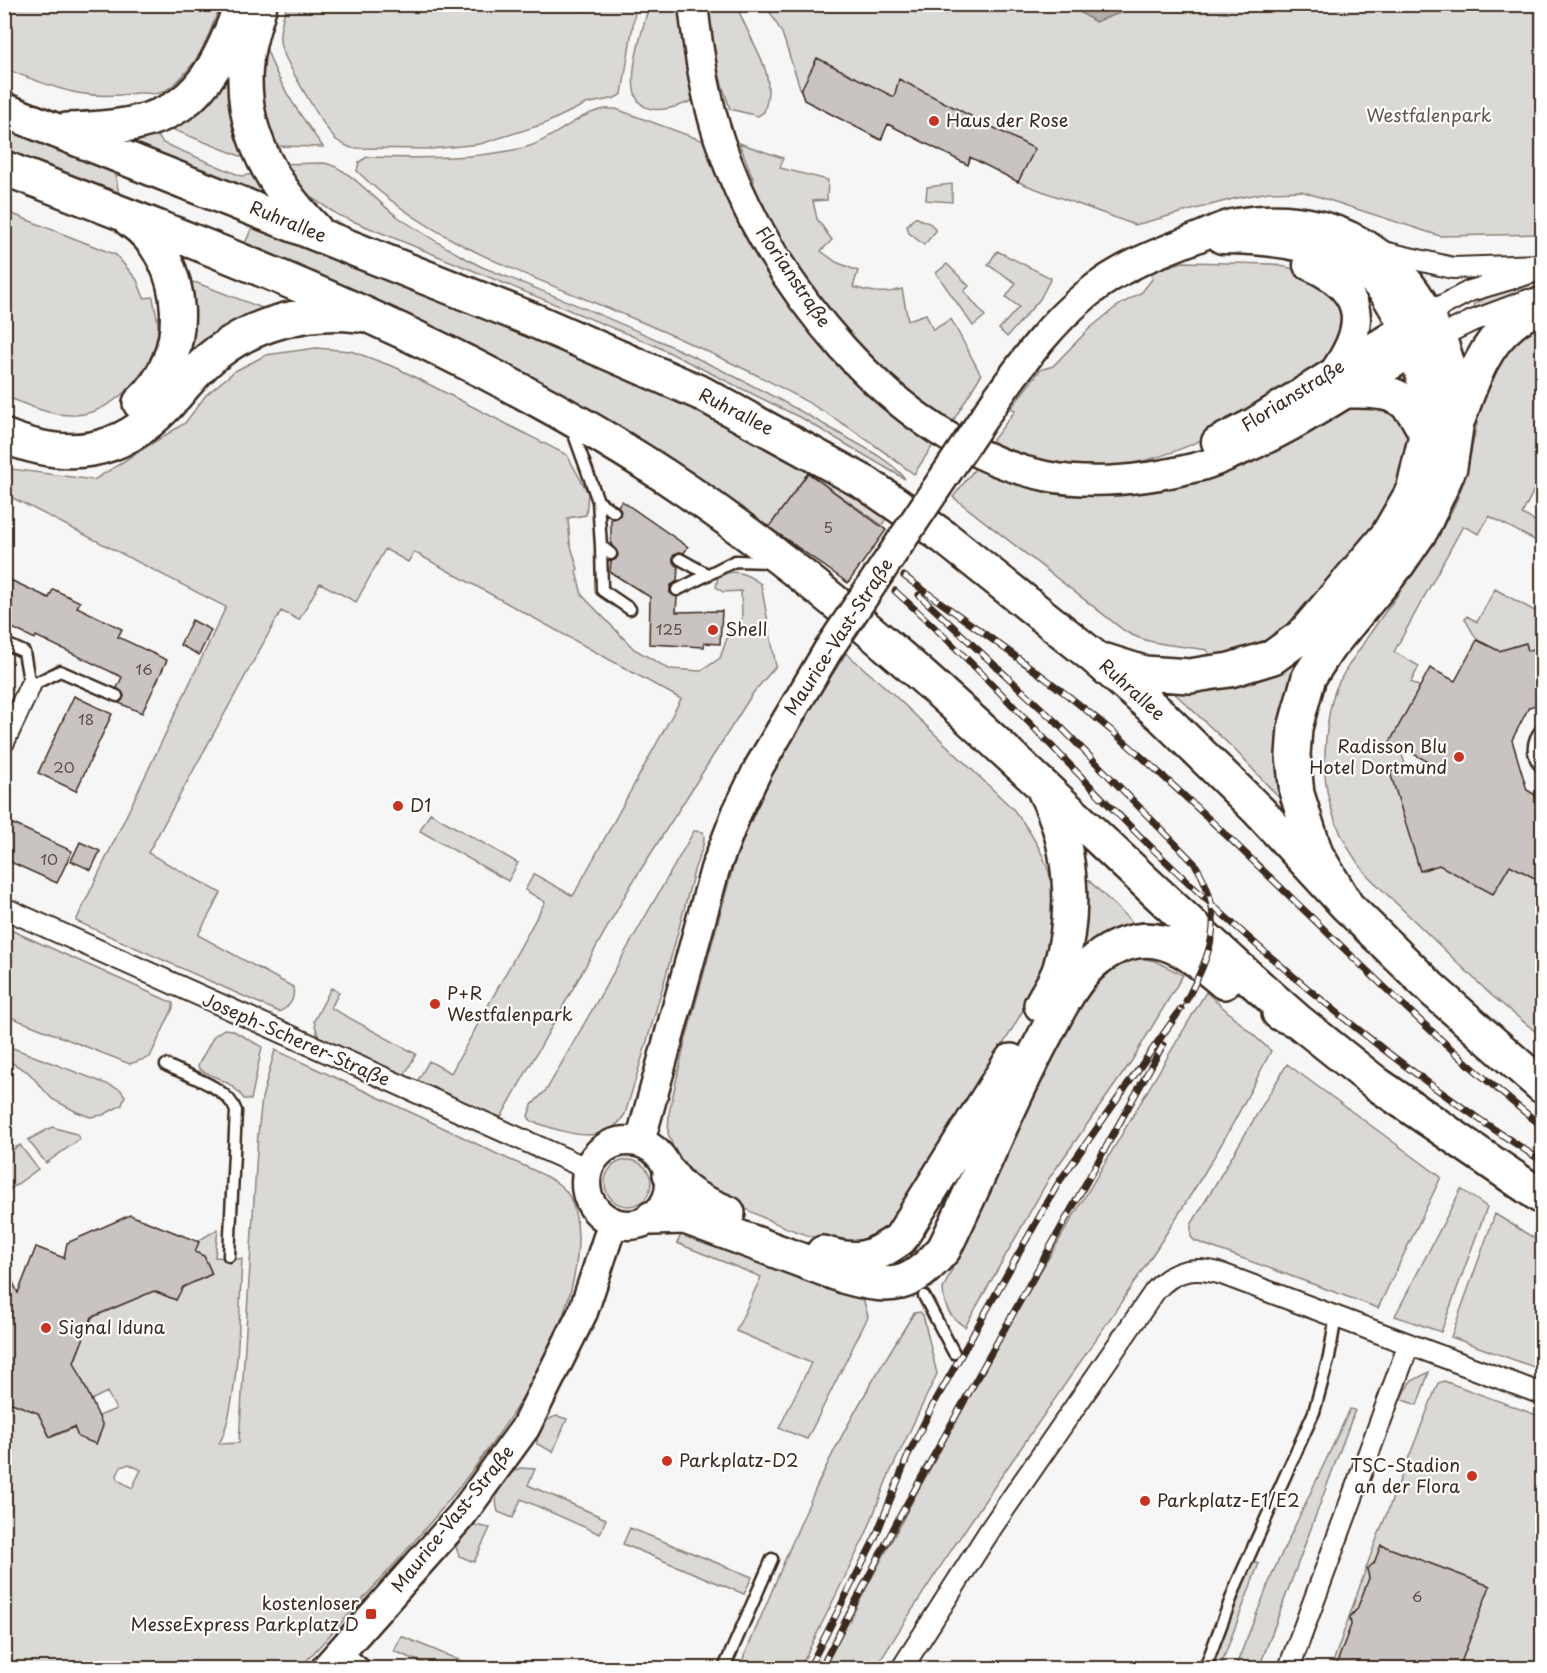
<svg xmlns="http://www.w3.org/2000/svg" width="1547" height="1673" font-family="'Playpen Sans',sans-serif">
<rect width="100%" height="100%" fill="#f7f6f6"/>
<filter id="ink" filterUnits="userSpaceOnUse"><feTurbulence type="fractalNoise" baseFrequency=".0167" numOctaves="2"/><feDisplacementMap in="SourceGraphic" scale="12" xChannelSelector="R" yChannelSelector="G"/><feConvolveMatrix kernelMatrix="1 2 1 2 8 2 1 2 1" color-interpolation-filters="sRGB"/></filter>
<g filter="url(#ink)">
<!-- green -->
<path fill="#dbd9d6" stroke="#8b827a" stroke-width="1.5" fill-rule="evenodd" d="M564,4L574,10L586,11L591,5H636L622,94L615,98L586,104L544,124L480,144L431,149L351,148C346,146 340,143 335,139C325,128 280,55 280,41C279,28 283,16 287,5Z
M4,5L5,4L221,5C212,25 205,49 191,66C184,75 171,89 160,93C153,95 144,92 137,93C82,102 54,87 5,69Z
M649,5H681L692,101C604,137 638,50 649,5Z
M706,5H737C749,45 779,68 764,112L758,116L730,109L712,53Z
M766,5H1542V234L1440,236L1301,191L1269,192L1237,198L1135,225L1023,184L971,157L968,165L888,124L881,140L804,100L782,33Z
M263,37C274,79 298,112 323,147L275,146L255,102Z
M231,65L252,156L245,158L174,130L170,122Z
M605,109H616L704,141L749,233L937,439L914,474C893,459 873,443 851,429C798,393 737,365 678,338C571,288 443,256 357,171L359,162L367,157C420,158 475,160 527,147C555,139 576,114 605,109Z
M4,125L115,169L119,196L5,151Z
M152,129L163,143L241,176L255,174L271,200L126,144L125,138Z
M739,143L783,158L780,168L828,180L827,200L813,201L817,219L832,240L821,251L836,262L858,271L853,287C870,292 885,295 902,289L908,320L926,314L933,330L951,319L981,375L950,426L909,394L862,350L792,264L749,181H754Z
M324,163C349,167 376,202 398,217C425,235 453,252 482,267C605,315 728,367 842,435C860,445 895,463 905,479L805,420L654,345L338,215L301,191L278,164Z
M952,184V202L926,200L927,187Z
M5,211L116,255L137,280L144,298L153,297C154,306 157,316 158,324C160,365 115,414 75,415C50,416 27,405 5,396Z
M915,217L931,224L936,231L924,245L909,233L907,226Z
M253,225C470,310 692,388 887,517L882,525L808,473L767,530L244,246Z
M997,251L1051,278L1040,299L1007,337L999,329L1019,307L1006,297L1016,283L988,265Z
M1183,262L1273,264L1298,270L1318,276L1346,310L1336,354C1259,405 1188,467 1091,467C1056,467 1022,455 989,445L1015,411L1011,408L1040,370L1053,366L1089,329L1116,307L1142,292L1153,278L1150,272Z
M947,264L969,286L964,291L985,316L973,326L936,273Z
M1542,279V287L1478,309L1473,305L1495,293Z
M186,281L197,283L270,311L220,333L191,352L192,315Z
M1542,318V474L1522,514L1542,525V544L1489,516L1479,534L1463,526L1394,652L1419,666L1411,682L1420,687L1391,742L1399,746L1439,865H1510L1542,882V1037L1490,994L1367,875C1339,841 1322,798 1325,754C1326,734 1328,711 1335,691C1341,675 1353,659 1363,644C1393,598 1431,555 1455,504C1479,453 1471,399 1505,350C1513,338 1531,328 1542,318Z
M316,348L351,351L397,368L567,455L588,493L586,515L568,518L570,543L578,569L576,571L582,595L634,649L669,669L701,671L720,658L731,627L742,618L741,591L723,592L716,587L718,577C733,567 747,574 761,584L776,666L753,693L631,885L501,1117L454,1101L416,1084L429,1061L451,1073L545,902L525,890L534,874L573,896L681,699L414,552L408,562L385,549L356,602L320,583L299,620L281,611L148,853L221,893L198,935L293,987C295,999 291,1006 279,1012L76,921L226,607L5,494L4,468L94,480L185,423L206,395L235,371L266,355Z
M1377,400L1413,426L1394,504L1288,636L1211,660L1207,650C1178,645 1152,646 1126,632L953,497L977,466C1005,477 1034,490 1064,494C1118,501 1210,484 1259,459C1298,440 1335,411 1377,400Z
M1443,409L1328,631L1284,803L1234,749L1171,690L1305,651Z
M1495,589L1542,615V646L1528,651L1525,643L1499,651L1477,640L1465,619L1467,616L1477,622Z
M846,653L892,693L1013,809C1037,839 1056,873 1055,913C1054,972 1005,1040 975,1090C948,1134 921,1179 895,1223C883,1232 872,1238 858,1241C810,1250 725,1198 683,1175L668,1133L669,1113L684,1046L733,867L748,828L780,757Z
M430,813L518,863L508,881L420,831Z
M694,831L703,832C707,844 697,859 694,871C673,953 650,1033 625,1114C604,1150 562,1131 531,1121L528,1116L532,1105L547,1089Z
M1080,872L1134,924L1101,937L1081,954Z
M4,927L173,1003V1008L150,1057L130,1064L5,1015Z
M1141,958L1155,961L1183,975L1131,1062L1050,1177L965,1327C949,1316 944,1308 943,1289C976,1218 1006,1147 1042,1077C1061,1041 1078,1002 1109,973C1118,964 1129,961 1141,958Z
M331,988L339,992L331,1008L416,1054L403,1078L324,1042L318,1036L314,1021Z
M1206,992L1271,1051C1250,1091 1230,1132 1206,1170C1103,1340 979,1498 876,1668H824L920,1487L1019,1308Z
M224,1029L232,1030L262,1047L251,1100L244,1099C232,1081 217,1079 199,1069L198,1065L214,1036Z
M5,1045L120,1089L125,1096L122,1105L103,1115L90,1117L77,1112L52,1099L28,1072L5,1059Z
M275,1050C349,1084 424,1117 497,1154C516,1163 547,1174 562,1187C574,1197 578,1223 578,1237C579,1382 392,1565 300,1668H5L4,1400L38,1413L50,1438L75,1427L78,1437L93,1442L99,1416L116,1409L107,1392L91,1400L74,1363L91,1318L154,1291L176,1300L184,1280L195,1282L209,1275L211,1271L204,1256H193L198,1241L218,1229L215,1257L242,1259C239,1307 240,1405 219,1444L239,1443L258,1134L262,1098ZM129,1464L141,1470L132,1488L118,1480L117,1475L121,1467Z
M1287,1064L1441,1177L1378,1308L1195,1241L1191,1237V1225Z
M52,1127L76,1134L80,1139L46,1163L28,1140Z
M20,1145L38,1169L5,1193V1154Z
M605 1183a23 23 0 1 1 46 0a23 23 0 1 1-46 0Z
M1461,1189L1487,1207L1441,1332L1395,1316Z
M1495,1214L1542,1243V1370L1451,1337Z
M681,1235L753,1257L864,1301L868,1317L807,1439L779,1428L811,1363L736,1331L761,1277L677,1243Z
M920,1312L923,1315L937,1374L887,1479L866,1534L800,1668H739C765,1609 789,1548 816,1488C844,1427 878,1370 914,1313Z
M1429,1372L1417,1405L1400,1399L1410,1382Z
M1444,1381L1542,1417V1668H1331L1374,1546L1438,1383Z
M1350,1409L1355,1410L1259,1668H1235L1274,1570Z
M557,1416L567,1419L553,1452L537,1444C536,1429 543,1420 557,1416Z
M520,1468L535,1469L528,1485L606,1519L600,1534L521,1499L513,1518L498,1512C492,1491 502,1477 520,1468Z
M474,1525L490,1528L474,1562L459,1556L456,1547L464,1529Z
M630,1528L752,1577L744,1594L623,1544Z
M1253,1561L1259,1563L1220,1668H1211Z
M401,1636L478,1668H435L394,1651Z"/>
<!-- water -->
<path fill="#b4aeaa" stroke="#847972" stroke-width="1.5" d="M1069,5L1126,4V5L1120,13L1095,22Z"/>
<!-- building -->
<path fill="#c9c3c1" stroke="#3b2a1e" stroke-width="1.5" d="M817,58L894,97L899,79L1035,149L1018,182L970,157L968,165L888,124L881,140L804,100L801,90Z
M808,473L886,530L848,583L769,527Z
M622,501L688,547L684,553L679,552L673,556V562L678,567L677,581L670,586V593L677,597L676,612L722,611L720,644L704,643V647L649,644L650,597L610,572L611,561L616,559L618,555L611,544V519L620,516L618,506Z
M4,577L49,598L53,589L80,602L77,607L122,629L118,637L167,660L142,713L119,703L124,696L117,688L122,677L36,636L35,639L4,624Z
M192,620L211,630L199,655L180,645Z
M1477,640L1499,651L1526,643L1528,651L1542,646V703L1529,707L1512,740L1527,790L1542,799V882L1510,865L1493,894L1439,865L1420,871L1390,772L1427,761L1390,742L1430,668L1455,681Z
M74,696L112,714L76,791L38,773Z
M9,822L72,851L57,883L4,859V831Z
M80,842L100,851L91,870L71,861Z
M130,1215L199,1242L195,1252L204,1256L212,1274L183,1287L176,1300L154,1291L92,1317L74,1362L103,1426L96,1444L78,1437L74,1427L50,1437L38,1413L4,1400V1263L18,1293L36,1247L64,1258L67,1243Z
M1381,1545L1490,1586L1459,1668H1335L1351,1625L1350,1617L1357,1609L1369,1578L1367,1569L1374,1563Z"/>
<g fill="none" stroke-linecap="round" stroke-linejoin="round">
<!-- lane casing -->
<g stroke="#3b2a1e" stroke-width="15">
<path id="lane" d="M572,429L598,501L601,546L611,554
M598,501L614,512
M601,546L602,590L630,609
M680,559L707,574
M677,590L735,561L771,562
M4,643L24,652L30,686L60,671L117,696
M1542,729C1531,741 1531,756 1542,768
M166,1065C188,1076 227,1086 236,1111L229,1256
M924,1296L954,1353
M344,1649L367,1668
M724,1668L772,1559
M1205,1668L1237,1583L1314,1412L1329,1357L1336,1316"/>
</g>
<!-- street casing -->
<g stroke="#3b2a1e" stroke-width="24">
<path id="street" d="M1379,251L1453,268L1542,265
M1430,312L1470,291L1531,273
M1439,337L1472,321L1528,300
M4,742L30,686
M4,908L588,1169
M902,1668L992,1527L1155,1291C1174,1269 1195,1266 1222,1274L1542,1394
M1289,1668L1409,1344"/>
</g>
<!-- secondary casing -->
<g stroke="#3b2a1e" stroke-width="33">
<path id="secondary" d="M693,4C698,50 705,96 719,139C765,279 895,445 1045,476C1094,486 1149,479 1197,467C1211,464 1224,457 1237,452C1308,423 1371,374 1439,337C1407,249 1327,208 1237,223C1222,225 1208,234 1194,239C1155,254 1118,268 1086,295C1050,324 1024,361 997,398
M1222,239C1274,239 1350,248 1384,293C1395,309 1404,328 1414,345
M1308,265C1362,289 1369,321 1336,369
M1216,442L1251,424L1430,312
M586 1183a42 42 0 1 1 84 0a42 42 0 1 1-84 0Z
M640,1142L715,869L737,812L759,767L828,650
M326,1668L461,1516L525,1428L583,1312L613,1222"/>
</g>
<!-- highway casing -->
<g stroke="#3b2a1e" stroke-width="38">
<path id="highway" d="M260,4C255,23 247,44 246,63C239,129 271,184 315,229
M4,110L533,320L703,394L867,484L944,537L1093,656L1162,716L1259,811L1347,906
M67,130C173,126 204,108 241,6
M4,168C239,258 477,348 686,490C911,643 1094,843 1298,1021
M130,220C190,261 193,357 140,403
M1439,337L1454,383L1456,427L1450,467L1422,529L1398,564L1328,648L1309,677L1295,728L1293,755L1297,794L1316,854L1347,906L1433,990L1542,1086
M1350,391C1392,390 1409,394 1426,435
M1459,417C1471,384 1483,346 1511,324C1520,316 1532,310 1542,304
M4,436C68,462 119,455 167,405C184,387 197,367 218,352C255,323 311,309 357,315
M1106,661L1144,673L1190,676L1208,673L1230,670L1273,657L1303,635L1387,536L1413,491L1426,435L1427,394L1416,349
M1041,1005C1047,993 1056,981 1060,968C1077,911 1072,843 1044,790
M1279,1013L1298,1021L1377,1084L1542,1197
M670,1174C685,1196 704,1203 728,1213
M652,1218L685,1217L846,1277C894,1290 911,1287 944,1249C977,1182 1005,1113 1039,1047C1053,1021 1066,992 1086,969C1099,955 1118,944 1137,941C1171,935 1200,962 1224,982
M823,1253C858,1264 871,1259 900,1239L1011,1061"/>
</g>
<!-- lane -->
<use href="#lane" stroke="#fff" stroke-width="10"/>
<!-- street -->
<use href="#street" stroke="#fff" stroke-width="20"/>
<!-- secondary -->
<use href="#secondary" stroke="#fff" stroke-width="28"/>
<!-- highway -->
<use href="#highway" stroke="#fff" stroke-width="33"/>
<!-- tram -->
<path stroke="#3b2a1e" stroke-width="1.5" d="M1181,1010L1186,1001"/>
<!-- rail casing -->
<g stroke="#3b2a1e" stroke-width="7">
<path id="rail" d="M904,576C982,633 1063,687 1135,751C1274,874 1398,1011 1542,1126
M895,591C993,678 1078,779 1174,869C1287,977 1411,1077 1542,1161
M919,595L1057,723L1195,864C1227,916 1212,951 1186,1001
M809,1668L875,1538L909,1453L932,1407L1059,1182L1181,1009
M821,1668L900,1516L1163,1045"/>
</g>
<!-- rail -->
<use href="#rail" stroke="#fff" stroke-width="4.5" stroke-dasharray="14" stroke-linecap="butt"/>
<!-- secondary-bridge casing -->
<g stroke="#3b2a1e" stroke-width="33" stroke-linecap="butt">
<path id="secondary-bridge" d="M828,650L997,398"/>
</g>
<!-- secondary-bridge -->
<use href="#secondary-bridge" stroke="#fff" stroke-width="28"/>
</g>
</g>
<!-- markers -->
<g fill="#c8321e" stroke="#fff" stroke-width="2">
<circle cx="934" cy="121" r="6"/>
<circle cx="713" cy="630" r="6"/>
<circle cx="1459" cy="757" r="6"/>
<circle cx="398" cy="806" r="6"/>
<circle cx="435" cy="1004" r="6"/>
<circle cx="46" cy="1328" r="6"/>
<circle cx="667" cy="1461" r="6"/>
<circle cx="1472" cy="1476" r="6"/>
<circle cx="1145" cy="1501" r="6"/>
<rect x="365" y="1608" width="12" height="12" rx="3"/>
</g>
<g text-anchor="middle" stroke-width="4.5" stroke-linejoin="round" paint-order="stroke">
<!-- number labels -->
<g font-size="15" fill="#5e5047">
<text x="828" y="533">5</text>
<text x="669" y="635">125</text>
<text x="144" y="675">16</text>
<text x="86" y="725">18</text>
<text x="64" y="773">20</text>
<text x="49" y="865">10</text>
<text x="1417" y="1602">6</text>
</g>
<!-- park labels -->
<g font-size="18" fill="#63564c" stroke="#fff">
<text x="1429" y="122">Westfalenpark</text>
</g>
<!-- poi labels -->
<g font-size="18" fill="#3b2a1e" stroke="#fff" text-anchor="start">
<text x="946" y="127">Haus der Rose</text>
<text x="725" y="636">Shell</text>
<text x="1447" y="753" text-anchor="end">Radisson Blu<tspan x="1447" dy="21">Hotel Dortmund</tspan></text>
<text x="410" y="812">D1</text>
<text x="447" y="1000">P+R<tspan x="447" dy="21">Westfalenpark</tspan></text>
<text x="58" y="1334">Signal Iduna</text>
<text x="679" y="1467">Parkplatz-D2</text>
<text x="1460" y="1472" text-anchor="end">TSC-Stadion<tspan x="1460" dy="21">an der Flora</tspan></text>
<text x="1157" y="1507">Parkplatz-E1/E2</text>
<text x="359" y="1610" text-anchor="end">kostenloser<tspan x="359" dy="21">MesseExpress Parkplatz D</tspan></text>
</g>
<!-- street labels -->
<g font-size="18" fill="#3b2a1e" stroke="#fff">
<text transform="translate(288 222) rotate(22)" y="6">Ruhrallee</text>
<text transform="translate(793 277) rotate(56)" y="6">Florianstraße</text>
<text transform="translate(1293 396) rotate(-32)" y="6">Florianstraße</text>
<text transform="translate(736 412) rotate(27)" y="6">Ruhrallee</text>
<text transform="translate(839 637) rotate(-57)" y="6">Maurice-Vast-Straße</text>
<text transform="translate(1132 690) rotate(42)" y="6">Ruhrallee</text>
<text transform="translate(296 1040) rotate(24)" y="6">Joseph-Scherer-Straße</text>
<text transform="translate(453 1519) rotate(-51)" y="6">Maurice-Vast-Straße</text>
</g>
</g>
<!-- margin -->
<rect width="1547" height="1673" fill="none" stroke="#fff" stroke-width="24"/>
<rect x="12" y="12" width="1523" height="1649" fill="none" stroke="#3b2a1e" stroke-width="2" filter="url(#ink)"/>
</svg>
